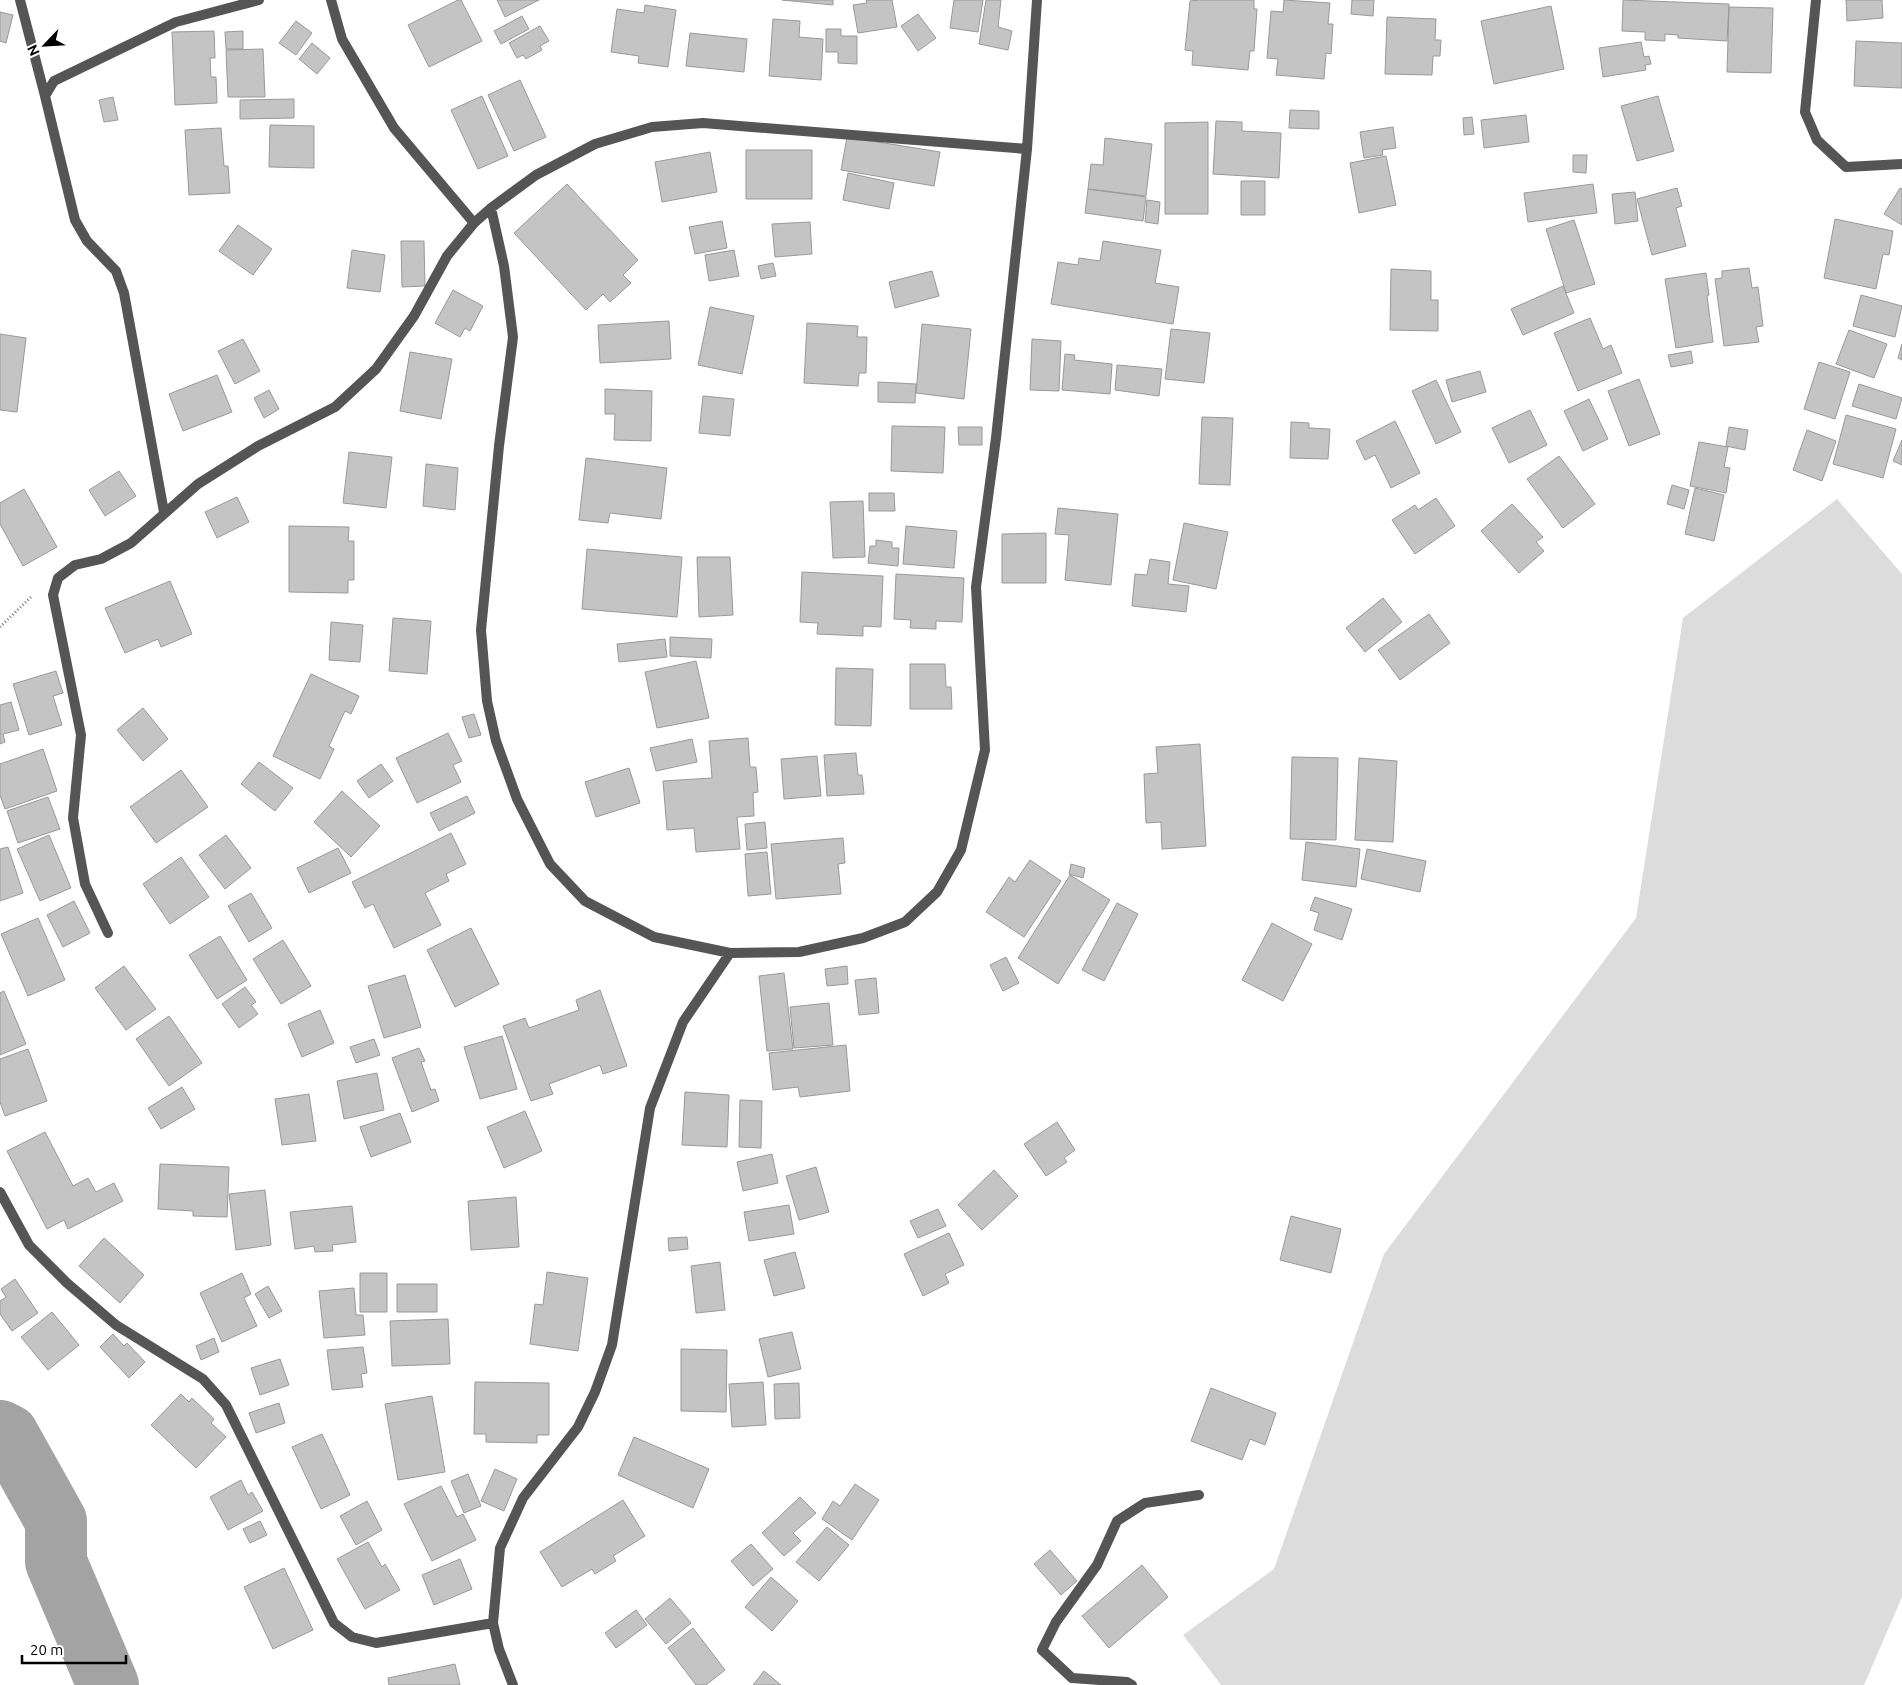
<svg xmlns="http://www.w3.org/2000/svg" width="1902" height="1685" font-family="Ubuntu,sans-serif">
<rect width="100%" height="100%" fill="#fff"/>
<!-- green -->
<path fill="#dcdcdc" d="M1837,499L1902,574V1597L1864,1685H1221L1183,1635L1274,1569L1384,1254L1636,918L1683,618Z"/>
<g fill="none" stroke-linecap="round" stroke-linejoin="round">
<!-- river -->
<path stroke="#a3a3a3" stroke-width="62" d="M0,1431L8,1435L56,1521V1562L108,1685"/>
</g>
<!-- building -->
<path fill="#c4c4c4" stroke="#999" d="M458,0H461L482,41L429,67L408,25Z
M497,0H539L505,17Z
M782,0H833V5Z
M866,0H892L897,27L858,33L853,5L867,3Z
M954,0H983L978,32L950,28Z
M986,0H1001L998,27L1012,31L1008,50L979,44Z
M1199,0H1254V9H1257L1254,51H1250L1248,70L1192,65L1193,51L1185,50L1190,1Z
M1284,0L1330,3L1328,24H1333L1331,54L1326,53L1324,79L1276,75L1278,59L1267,58L1271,11L1283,12Z
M1352,0H1374L1373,16L1351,14Z
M1623,0L1729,4L1727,41L1678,38V35L1665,34V41L1645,40V32L1622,31Z
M1846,0H1882L1883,18L1847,21Z
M645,5L676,10L668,67L638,63L639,56L611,52L617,9L644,13Z
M1551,6L1564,69L1494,84L1481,21Z
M1729,7L1773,8L1771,73L1727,72Z
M0,12L13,15L6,43L0,41Z
M918,14L936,38L918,51L901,26Z
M522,16L529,29L501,44L494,31Z
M1387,17L1436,19L1435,40H1441L1440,56H1433L1432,75L1385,74Z
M773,19L800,21L799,37L823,39L821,80L769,76Z
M296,21L312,33L296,55L279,43Z
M540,26L549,41L540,46L542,50L526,59L523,55L517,58L509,43Z
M826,29H841V36H857V64L838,63V52H826Z
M214,31L215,58H210L211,77H216L217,103L175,105L172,32Z
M243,31V49H226L225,32Z
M690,33L747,39L744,72L686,66Z
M1856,41L1902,43V88L1854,86Z
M1641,42L1644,57L1649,56L1651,64L1645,65L1646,70L1603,77L1599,48Z
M312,43L330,58L317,74L299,59Z
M263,49L265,97H228L226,50Z
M520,80L546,137L514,151L488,95Z
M482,96L508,156L478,169L451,110Z
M1658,96L1674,151L1637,161L1621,106Z
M113,97L118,120L104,122L99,100Z
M294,99V118L240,119V100Z
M1290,110L1319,111V129L1289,128Z
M1526,115L1529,142L1484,148L1481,120Z
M1472,117L1474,134L1464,135L1463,118Z
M1216,121L1242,122V131L1281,133L1279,178L1213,174Z
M1208,122V214H1165V123Z
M270,125L314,126V168L269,167Z
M1393,127L1396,148L1382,150L1383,155L1364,158L1360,132Z
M221,128L224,166H228L230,193L189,195L185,130Z
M847,137L940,152L934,186L841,170Z
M1105,138L1152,144L1146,196L1088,189L1091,164L1103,165Z
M746,150H812V199H746Z
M710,152L717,192L662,202L655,162Z
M1573,155H1587L1586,173L1573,172Z
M1386,156L1396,205L1359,213L1350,163Z
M848,173L894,183L889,209L843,200Z
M1241,181H1265V215H1241Z
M567,184L638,260L623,275L631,283L610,302L603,294L586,310L514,233Z
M1593,184L1597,213L1528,222L1524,193Z
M1677,188L1682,206L1676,208L1686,246L1652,255L1637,199Z
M1900,188L1902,189V225L1884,214Z
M1088,189L1146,197L1143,221L1085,213Z
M1635,192L1638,221L1615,224L1612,194Z
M1147,200L1160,202L1158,224L1145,222Z
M1835,219L1893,231L1889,255L1883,254L1876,289L1824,278Z
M1574,220L1595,284L1566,293L1546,229Z
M722,221L727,248L695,254L689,227Z
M810,222L812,254L775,257L772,224Z
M238,225L272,249L253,275L219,251Z
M401,241H424L425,286L402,287Z
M1103,241L1161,250L1155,283L1179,287L1173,324L1051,304L1058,262L1078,265L1079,258L1100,261Z
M352,250L385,255L380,292L347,288Z
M734,250L739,276L709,281L705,255Z
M773,263L776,276L761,279L758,266Z
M1749,268L1752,288L1758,287L1763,326L1756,327L1759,342L1724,346L1715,279L1722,278V271Z
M1391,269L1431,271V300H1438V331L1390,330Z
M932,271L939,296L895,308L889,282Z
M1706,273L1709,295L1707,296L1713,342L1676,348L1665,279Z
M1563,286L1574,313L1523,335L1511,309Z
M453,290L483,306L470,331L465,328L460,337L435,323Z
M1861,295L1902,306L1895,337L1853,326Z
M710,307L754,316L742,374L698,365Z
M1590,318L1603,349L1611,345L1622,373L1578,391L1554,333Z
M669,321L671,359L600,363L598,325Z
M807,323L858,326L857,337H867L866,373H859L858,386L804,383Z
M922,324L971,329L964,399L916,393Z
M1171,329L1210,333L1204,383L1165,379Z
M1849,330L1887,344L1874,378L1836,364Z
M0,334L26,338L17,412L0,410Z
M243,339L260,371L235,384L218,351Z
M1032,339L1061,341L1059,391L1030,390Z
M1902,344V360L1898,358Z
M1691,351L1693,363L1671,367L1668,355Z
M410,352L452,359L441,419L400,411Z
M1065,354L1075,355L1074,360L1112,364L1110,394L1062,390Z
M1819,362L1850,372L1835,419L1804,409Z
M1117,365L1162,369L1159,396L1115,390Z
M1480,371L1486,392L1452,402L1446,380Z
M217,375L232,412L183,431L169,394Z
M1639,379L1660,434L1629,446L1608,391Z
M1436,380L1461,432L1436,444L1412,391Z
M878,382L916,384L915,403L878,402Z
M1859,384L1902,398L1896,419L1852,406Z
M605,389L652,391L651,441L614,440L615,414H605Z
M269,390L279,409L264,418L254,398Z
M703,396L734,399L730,436L699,433Z
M1589,399L1608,439L1583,451L1564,411Z
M1530,410L1547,445L1509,463L1492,428Z
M1846,415L1896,429L1883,478L1833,464Z
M1202,417L1233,418L1230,485L1199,484Z
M1395,421L1420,473L1391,488L1375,455L1365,460L1356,441Z
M1291,422L1309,423V428L1330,429L1328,459L1290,458Z
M892,426L945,427L943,473L891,471Z
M958,427H982V445H959Z
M1729,427L1748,430L1745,450L1726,446Z
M1807,430L1836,441L1822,481L1793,470Z
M1902,440V465L1893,461Z
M1699,442L1728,447L1724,467L1730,468L1726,493L1690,486Z
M349,452L392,457L386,508L343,503Z
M1559,456L1595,504L1563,528L1527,479Z
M586,458L667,468L661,519L610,513L608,523L579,520Z
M426,464L458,468L455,510L423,506Z
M119,471L136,496L105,516L89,490Z
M1672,485L1689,490L1684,509L1667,504Z
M1695,488L1724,495L1714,541L1685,534Z
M24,489L57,547L23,566L0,524V503Z
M869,493H894L895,511H869Z
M237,497L249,522L217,538L205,512Z
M1436,498L1455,526L1415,554L1392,520L1415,505L1418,510Z
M863,501L865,557L833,558L830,502Z
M1512,504L1543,537L1536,542L1544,551L1519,573L1481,531Z
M1058,508L1118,514L1111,585L1065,580L1069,535L1055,534Z
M1184,523L1228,532L1216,589L1173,580Z
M289,526L349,527L348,541H354V580H348V593L289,592Z
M906,526L957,531L954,568L903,564Z
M1046,533V583H1002V534Z
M876,540L892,542V548H899L898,566L868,563L870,546H876Z
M587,549L682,557L677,617L582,609Z
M697,557H730L733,615L699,617Z
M1150,559L1170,562L1168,584L1189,586L1186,612L1132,606L1135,574L1147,575Z
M802,572L883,576L881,627L863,626V636L817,634L818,623L800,622Z
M896,574L964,578L962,622L936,621V629L910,628L911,620L894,619Z
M170,581L192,634L161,647L158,639L125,653L105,608Z
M1383,598L1402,622L1365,652L1346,628Z
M1429,614L1450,643L1400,680L1378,650Z
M393,618L431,621L427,674L389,671Z
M331,622L363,625L360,662L329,660Z
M670,637L712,639L711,658L670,656Z
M665,639L667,657L619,662L617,644Z
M696,661L709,718L657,728L645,672Z
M910,664H945L946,687H951L952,709H910Z
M836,668L873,669L871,726L835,725Z
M56,671L63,693L53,696L62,725L29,735L13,684Z
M311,674L359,696L351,714L345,711L329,746L334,749L320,779L273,756Z
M11,702L19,730L3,734L5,742L0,744V705Z
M143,708L168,739L143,761L117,730Z
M474,714L481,735L469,738L462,717Z
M448,733L462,761L453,765L461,782L417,803L396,758Z
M748,738L750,767H756L758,792L753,793L754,816L737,817L740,849L696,852L694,828L667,830L663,781L712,778L709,741Z
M692,739L697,762L656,771L650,748Z
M1200,744L1206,846L1162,849L1161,822L1146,823L1144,774L1158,773L1156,747Z
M43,749L57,791L5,809L0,795V764Z
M856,753L858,775H862L864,794L827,796L824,755Z
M817,756L821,796L784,799L781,759Z
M1292,757L1338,758L1336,840L1290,839Z
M1359,758L1397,761L1393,842L1355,840Z
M259,762L293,788L275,811L241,784Z
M381,764L393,781L369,798L357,781Z
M629,768L640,803L596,817L585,782Z
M181,770L208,807L156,843L130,807Z
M342,791L380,826L351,857L314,822Z
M467,796L475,813L439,831L430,813Z
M48,797L60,829L18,843L7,811Z
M765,822L767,848L747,850L745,824Z
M451,833L466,864L446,874L449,881L425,893L441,925L394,948L373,904L365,908L352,882Z
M49,835L71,888L40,901L17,849Z
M226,835L251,868L225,889L199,855Z
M843,838L845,863L838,864L841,894L776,899L771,844Z
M1306,842L1360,849L1356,887L1302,880Z
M8,847L23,893L0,901V849Z
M338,848L351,873L309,893L297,868Z
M1367,849L1426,861L1420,892L1361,879Z
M767,852L771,894L748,896L745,854Z
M181,857L209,897L170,924L143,884Z
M1030,860L1061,881L1024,937L986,912L1009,877L1015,882Z
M1071,864L1085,868L1083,878L1069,874Z
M1070,875L1110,900L1058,984L1018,958Z
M251,893L272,928L249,942L228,906Z
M1315,897L1352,909L1342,940L1314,930L1319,913L1310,910Z
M74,901L90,933L63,947L47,915Z
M1117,903L1138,914L1104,981L1082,970Z
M38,918L65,980L28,996L1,934Z
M1272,923L1312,944L1283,1001L1242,980Z
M471,928L499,984L455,1007L427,950Z
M220,936L247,980L217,999L189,955Z
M283,940L311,986L281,1004L253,959Z
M1006,957L1019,983L1003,991L990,965Z
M124,966L156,1009L126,1030L95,988Z
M847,966L848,984L827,986L825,969Z
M784,973L793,1049L767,1051L759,976Z
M405,975L421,1027L384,1038L368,986Z
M876,978L879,1013L859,1015L855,980Z
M245,987L256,1002L251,1005L258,1014L239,1028L222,1004Z
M600,990L627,1066L603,1074L600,1065L549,1084L553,1094L531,1101L503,1026L525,1018L529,1028L579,1010L576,1000Z
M4,991L26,1044L0,1055V993Z
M829,1003L833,1045L794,1048L790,1007Z
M320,1010L334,1043L302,1057L288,1024Z
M169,1016L202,1063L169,1086L136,1039Z
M502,1036L517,1089L480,1099L464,1047Z
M374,1039L380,1055L356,1063L350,1047Z
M846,1045L850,1091L800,1097L798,1087L773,1090L769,1053Z
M419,1048L425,1061L421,1062L431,1090L435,1089L439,1101L412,1112L392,1058Z
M28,1049L47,1101L5,1116L0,1102V1059Z
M377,1073L384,1110L344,1119L337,1081Z
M182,1087L195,1109L161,1129L148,1108Z
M685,1092L729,1095L727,1147L682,1145Z
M309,1094L316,1141L282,1145L275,1099Z
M740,1100L762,1101L761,1148L739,1147Z
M525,1111L542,1151L504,1168L487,1127Z
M400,1113L411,1142L371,1157L360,1127Z
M1057,1122L1075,1150L1064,1158L1067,1162L1046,1176L1024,1144Z
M45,1132L73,1186L88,1178L96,1192L114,1183L123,1201L68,1229L64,1220L47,1229L7,1151Z
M772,1154L778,1183L743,1191L737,1162Z
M160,1164L229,1167L227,1217L193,1216V1211L158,1209Z
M816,1167L829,1212L799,1220L786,1176Z
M994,1170L1018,1196L982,1230L958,1205Z
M265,1190L271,1245L236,1250L229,1194Z
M516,1197L519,1247L471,1250L468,1201Z
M789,1205L794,1234L749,1241L744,1212Z
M352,1206L356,1242L332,1245L333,1251L315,1252L314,1246L295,1249L290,1212Z
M938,1209L946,1226L918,1238L910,1221Z
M1291,1216L1341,1229L1331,1273L1280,1260Z
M949,1233L964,1265L945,1274L949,1283L923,1296L904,1254Z
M687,1237L688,1249L669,1251L668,1238Z
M104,1238L144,1275L120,1303L79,1266Z
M795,1252L805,1288L774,1296L764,1260Z
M720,1262L725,1310L696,1313L691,1266Z
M547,1272L588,1278L578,1351L530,1344L535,1304L543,1305Z
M242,1273L251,1294L244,1298L257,1326L222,1342L200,1293Z
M360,1273H387V1312H360Z
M15,1279L38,1313L12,1331L0,1314V1301L6,1297L1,1289Z
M397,1284H437V1312H397Z
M268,1286L282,1311L269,1318L255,1294Z
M354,1288L356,1315H363L365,1335L324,1338L319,1291Z
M52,1312L79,1345L48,1370L21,1337Z
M448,1319L450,1364L392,1366L390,1321Z
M792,1332L801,1369L768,1377L759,1339Z
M113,1334L124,1346L127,1343L145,1362L129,1378L100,1347Z
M214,1338L219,1352L201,1360L196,1346Z
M363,1347L367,1373L361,1374L363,1387L332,1390L327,1350Z
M681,1349L727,1350L726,1412L681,1411Z
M280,1359L289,1385L260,1395L251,1368Z
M475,1382L549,1383V1435H537V1443L486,1442V1434H474Z
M763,1382L766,1425L732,1427L729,1384Z
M799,1383L800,1418L775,1419L774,1384Z
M1211,1388L1276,1413L1265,1445L1250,1439L1242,1460L1191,1441Z
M181,1394L189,1402L192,1398L214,1419L211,1423L226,1437L196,1468L151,1425Z
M432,1396L445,1472L398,1480L385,1404Z
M279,1403L285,1423L256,1433L249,1413Z
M322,1434L350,1495L321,1509L292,1447Z
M634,1437L709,1469L693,1508L618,1475Z
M495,1469L517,1479L504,1511L481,1501Z
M468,1474L481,1506L464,1513L451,1481Z
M241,1480L248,1495L252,1492L263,1511L228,1530L210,1497Z
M855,1484L879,1500L852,1540L822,1519L833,1501L840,1506Z
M441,1486L457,1517L463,1514L476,1540L432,1561L404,1504Z
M800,1497L816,1513L793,1533L801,1541L784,1556L762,1533Z
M623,1500L645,1536L613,1556L616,1561L595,1574L592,1569L562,1587L540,1552Z
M367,1501L382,1530L356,1545L340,1516Z
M260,1521L267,1535L250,1543L243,1529Z
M827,1527L849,1545L819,1581L796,1562Z
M368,1542L382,1567L385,1564L400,1590L365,1609L337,1559Z
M751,1544L773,1569L753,1586L731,1561Z
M1050,1550L1077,1581L1061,1595L1034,1564Z
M460,1559L472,1589L434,1605L422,1575Z
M1142,1565L1168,1597L1109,1648L1082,1616Z
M284,1568L313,1630L273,1649L244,1587Z
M771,1577L798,1601L772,1631L745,1607Z
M670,1598L691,1623L666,1644L645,1619Z
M636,1610L647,1625L616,1648L605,1633Z
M693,1628L725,1670L706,1685H696L668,1648Z
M455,1664L460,1685H389L388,1678Z
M764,1671L781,1685H753Z"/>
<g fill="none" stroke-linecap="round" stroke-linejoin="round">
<!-- path -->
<path stroke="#777" stroke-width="3" stroke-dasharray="1 2.5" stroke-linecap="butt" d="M0,627L31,597"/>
<!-- minor -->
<path stroke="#555" stroke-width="10" d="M20,0L45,96
M331,0L342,39L394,128L474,223
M1816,0L1805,112L1817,140L1846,167L1902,164
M491,208L504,266L513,337L499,446L481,630L487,701L496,741L517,799L550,864L585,901L654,937L730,953L799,952L863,938L905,922L937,892L961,850L985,750L976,587L996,438L1027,149L1037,0
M164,512L124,293L116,271L87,241L75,220L45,96L54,81L176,22L259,0
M108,933L85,884L73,818L81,735L53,595L58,578L75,565L101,559L131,543L198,484L258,446L335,407L376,369L414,316L447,256L474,223L491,208L536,175L595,144L652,127L703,123L1027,149
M0,1192L29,1245L67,1283L116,1325L203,1379L226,1405L334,1623L352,1637L376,1643L493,1623
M513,1685L499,1649L493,1623L500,1548L523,1498L578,1427L595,1392L612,1345L650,1108L683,1022L730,953
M1132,1685L1127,1682L1072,1678L1042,1650L1056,1622L1097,1565L1117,1521L1145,1503L1199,1495"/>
</g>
<!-- north arrow -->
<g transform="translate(45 45) rotate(245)" stroke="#ffffff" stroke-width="4" paint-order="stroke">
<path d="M0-4L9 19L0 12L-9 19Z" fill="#000000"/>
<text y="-8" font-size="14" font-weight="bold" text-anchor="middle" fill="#000000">N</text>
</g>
<!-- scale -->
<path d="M22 1655v8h104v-8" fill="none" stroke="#000000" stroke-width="2.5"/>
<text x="30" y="1655" font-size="15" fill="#000000" stroke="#ffffff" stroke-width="4" paint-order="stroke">20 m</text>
</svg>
